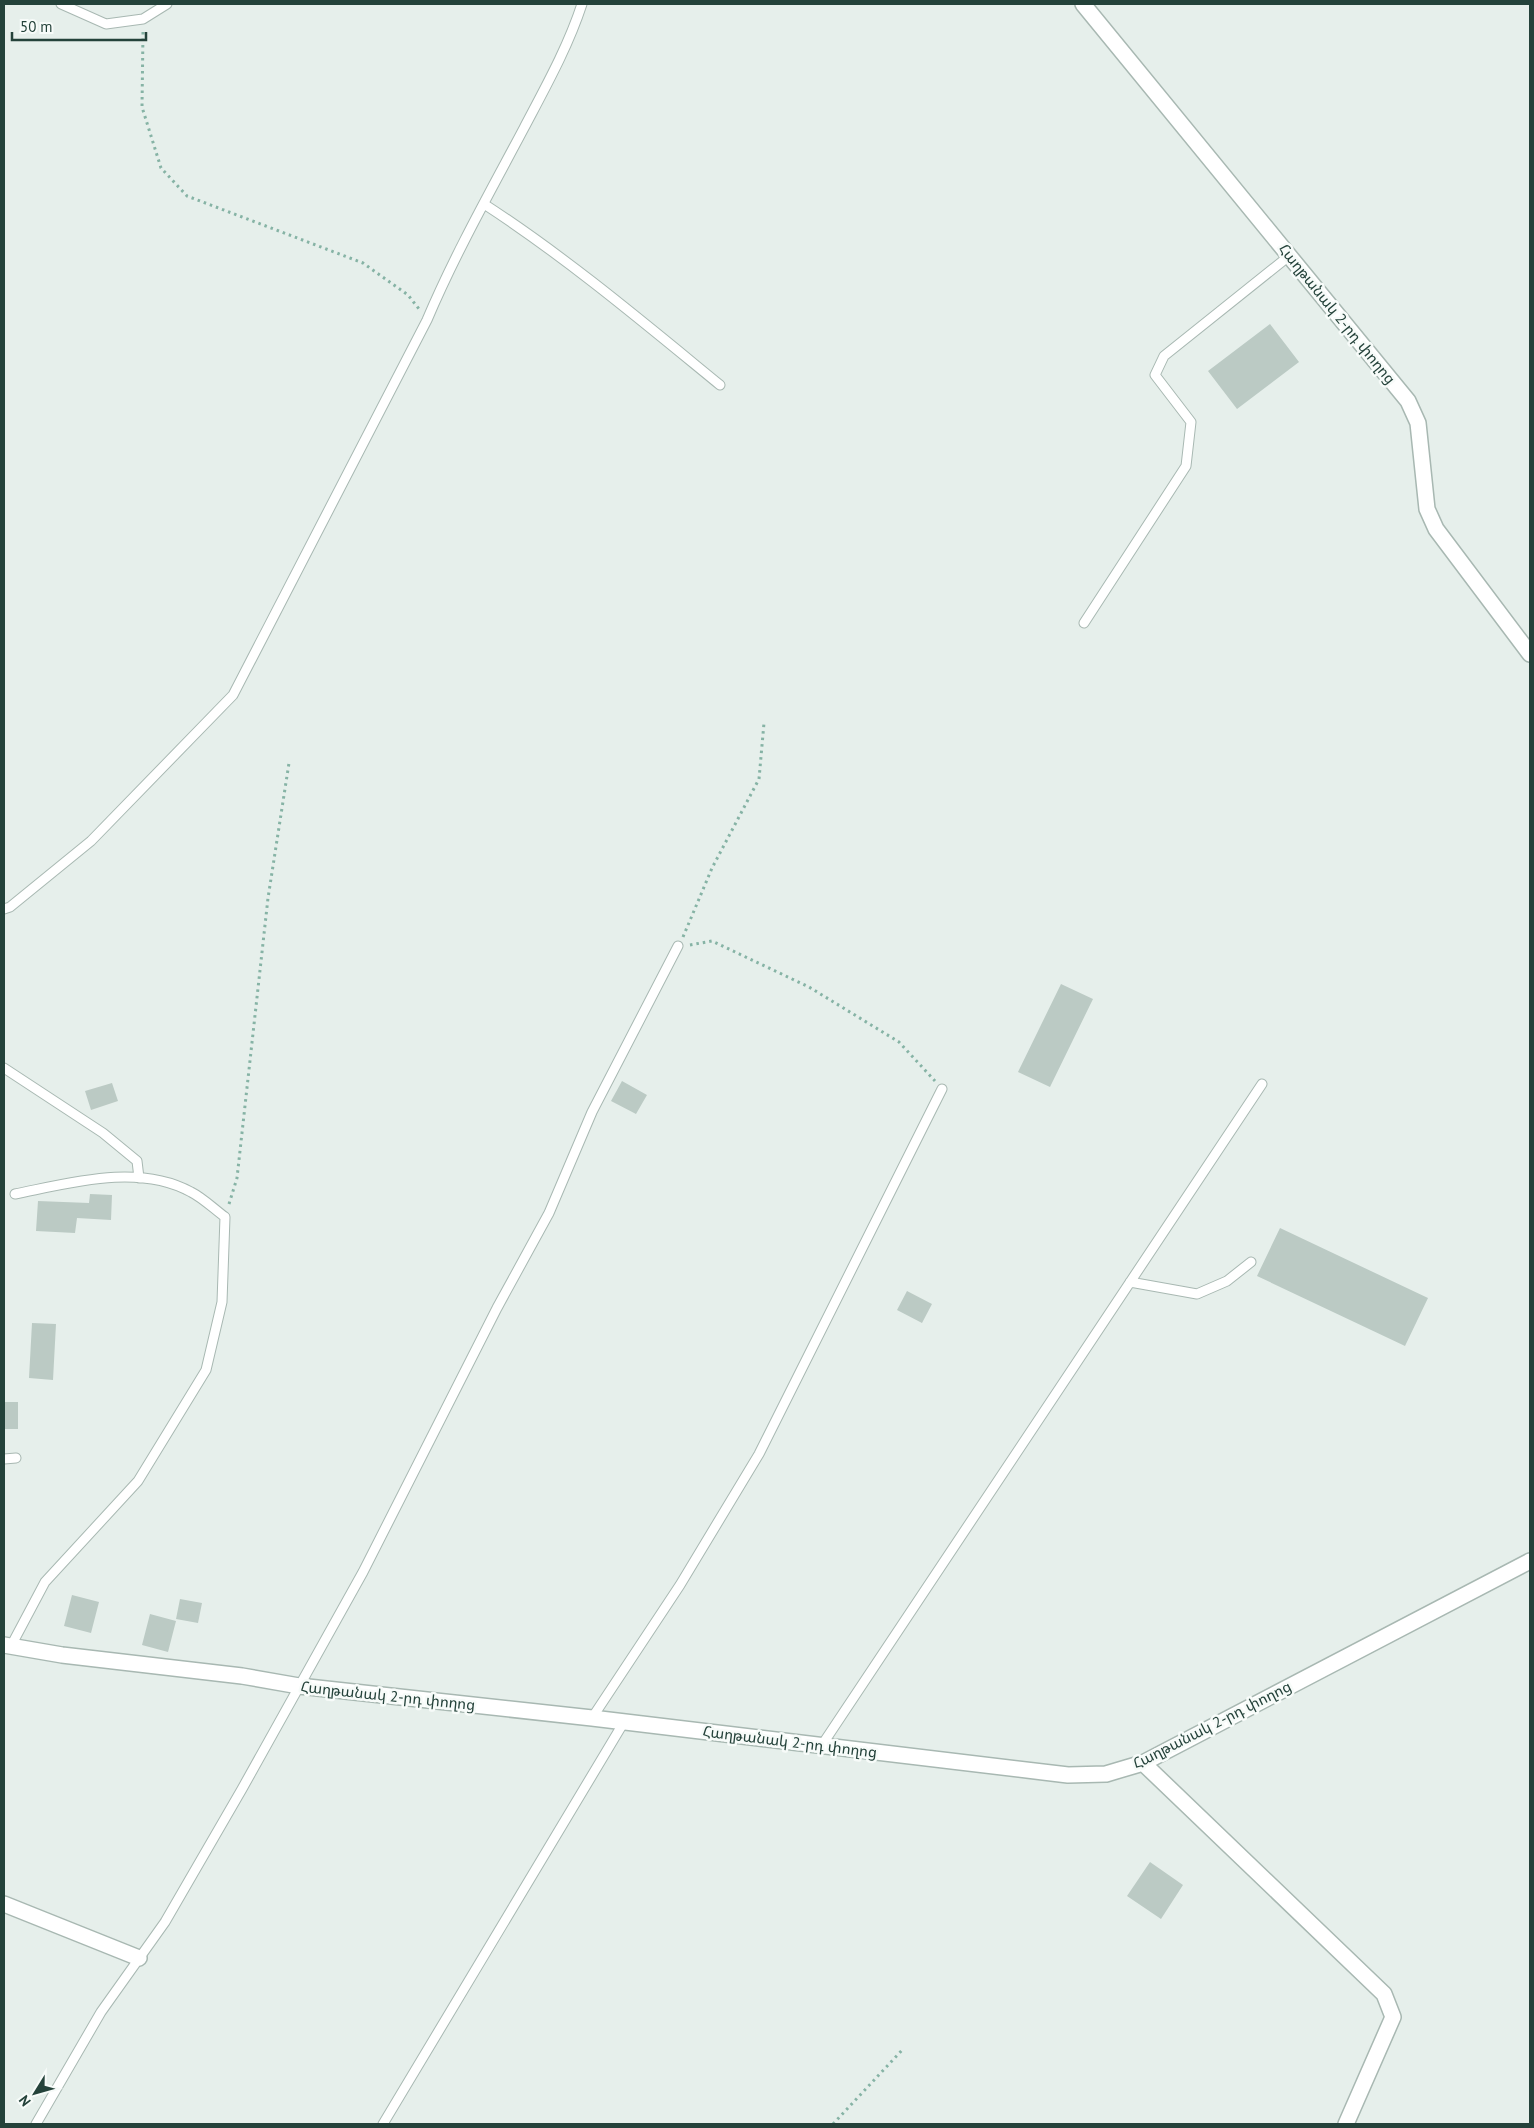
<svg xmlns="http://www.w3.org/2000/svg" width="1534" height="2128" font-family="'PT Sans','Noto Sans Armenian',sans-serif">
<rect width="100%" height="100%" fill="#e6efeb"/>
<!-- building -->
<path fill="#bbcac4" d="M1270,324L1299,362L1237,409L1208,371Z
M1061,984L1093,999L1050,1087L1018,1072Z
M622,1081L647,1095L636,1114L611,1101Z
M112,1083L118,1101L91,1110L85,1091Z
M90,1194L112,1195L111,1220L77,1218L75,1233L36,1231L38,1201L89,1203Z
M1280,1228L1428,1298L1405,1346L1257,1276Z
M907,1291L932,1304L922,1323L897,1310Z
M32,1323L56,1324L53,1380L29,1378Z
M4,1402H18V1429H4Z
M72,1595L99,1602L91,1633L64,1626Z
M180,1599L202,1603L198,1623L176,1619Z
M150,1614L176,1621L168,1652L142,1645Z
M1150,1862L1183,1885L1161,1919L1127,1896Z"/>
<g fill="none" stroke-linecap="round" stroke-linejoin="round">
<!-- service casing -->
<g stroke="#a8b8b2" stroke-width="11">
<path id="service" d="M61,4L106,24L143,19L167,4
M484,204C567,258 643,322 720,385
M1084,623L1186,466L1191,422L1155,375L1164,356L1289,256
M4,909L10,907L91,841L233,695L427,320C455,254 490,192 524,128C545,88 568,47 582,4
M4,1068L103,1133L137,1161L139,1178
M1130,1282L1197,1294L1227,1281L1251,1262
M4,1459L16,1458
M11,1646L45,1582L138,1481L206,1370L222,1302L225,1217C214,1209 203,1198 191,1192C138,1163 70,1183 15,1194
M592,1718L680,1585L759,1454L942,1089
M822,1745L1262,1084
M36,2124L101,2012L165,1922L242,1789L363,1572L497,1308L549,1213L592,1112L678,946
M383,2124L624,1722"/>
</g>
<!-- minor casing -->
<g stroke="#a8b8b2" stroke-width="18">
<path id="minor" d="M1083,4L1408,401L1418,423L1427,509L1436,529L1530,654
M4,1645L62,1655L242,1676L299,1686L592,1718L1068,1775L1106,1774L1143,1763L1530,1561
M1143,1763L1384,1994L1393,2017L1346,2124
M4,1904L139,1958"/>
</g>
<!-- path -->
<path stroke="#86b3a5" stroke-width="3" stroke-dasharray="2.5 4" stroke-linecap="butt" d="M143,32L142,107L161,168L187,196L363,263L408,295L419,309
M683,937L712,868L759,779L764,723
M690,945L712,941L809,987L899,1042L935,1081
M229,1204L237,1178L268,898L289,763
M833,2124L904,2048"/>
<!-- service -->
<use href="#service" stroke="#fff" stroke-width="9"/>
<!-- minor -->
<use href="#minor" stroke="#fff" stroke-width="15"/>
</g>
<g text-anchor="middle" stroke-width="5" stroke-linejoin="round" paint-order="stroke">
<!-- street labels -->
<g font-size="15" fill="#24423a" stroke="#f7fbf9">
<text transform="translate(1337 314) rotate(51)" y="5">Հաղթանակ 2-րդ փողոց</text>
<text transform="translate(388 1696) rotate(6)" y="5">Հաղթանակ 2-րդ փողոց</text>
<text transform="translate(1212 1725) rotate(-27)" y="5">Հաղթանակ 2-րդ փողոց</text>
<text transform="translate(790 1742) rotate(7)" y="5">Հաղթանակ 2-րդ փողոց</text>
</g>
</g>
<!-- border -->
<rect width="1534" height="2128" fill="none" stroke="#24423a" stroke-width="10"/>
<!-- north arrow -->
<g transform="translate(35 2093) rotate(233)" stroke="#f7fbf9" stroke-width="4" paint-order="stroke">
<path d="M0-4L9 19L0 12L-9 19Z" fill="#24423a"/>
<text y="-8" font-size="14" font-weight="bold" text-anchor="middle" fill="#24423a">N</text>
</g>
<!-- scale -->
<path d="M12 32v8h134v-8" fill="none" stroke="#24423a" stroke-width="2.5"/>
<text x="20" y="32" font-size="15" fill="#24423a" stroke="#f7fbf9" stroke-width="4" paint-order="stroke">50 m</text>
</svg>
